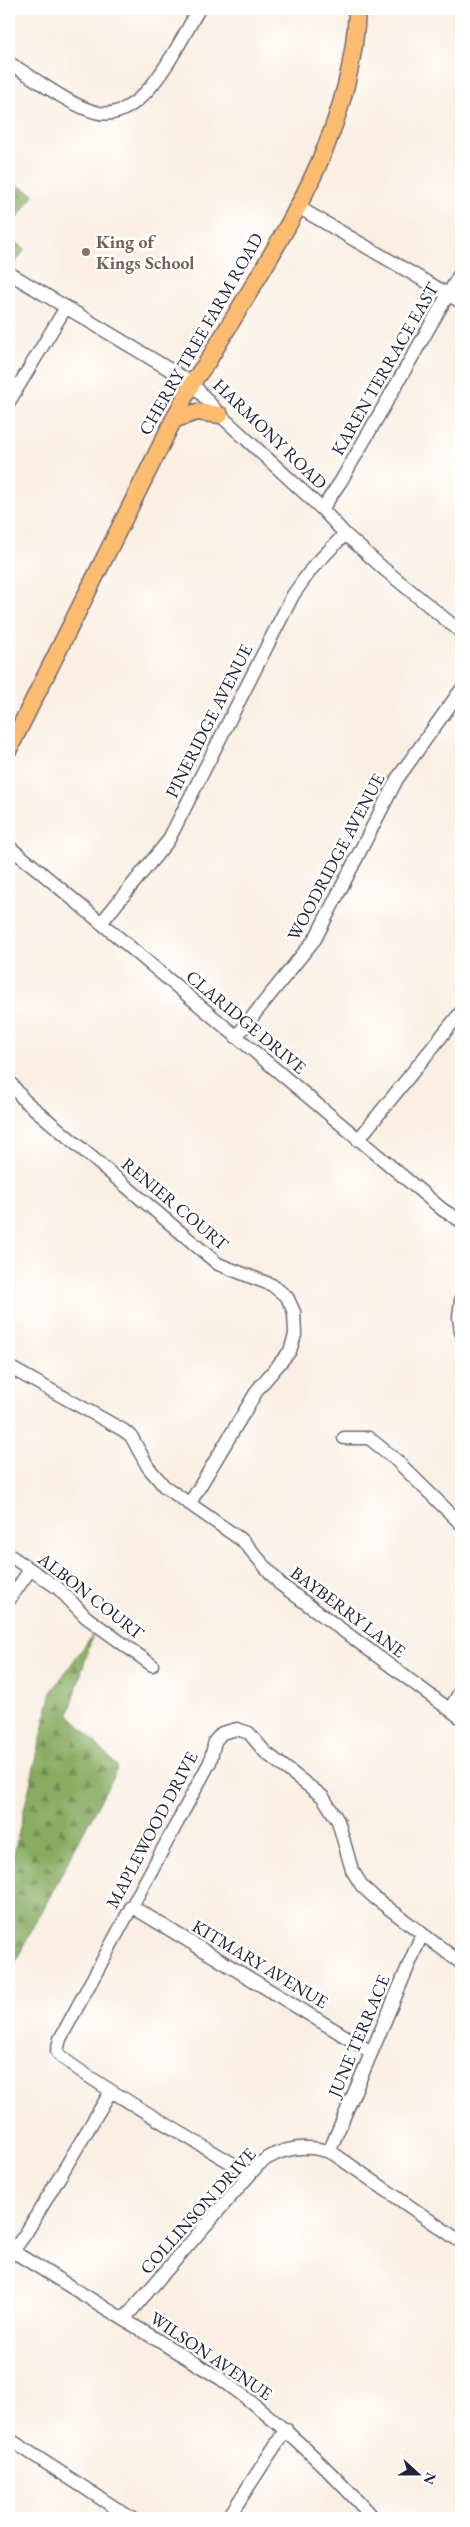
<svg xmlns="http://www.w3.org/2000/svg" width="470" height="2527" font-family="'EB Garamond',serif">
<defs>
<pattern id="forest-firs" width="22" height="20" patternUnits="userSpaceOnUse" patternTransform="scale(1.25)"><rect width="22" height="20" fill="#88ac61"/><path d="M5 1l3.5 6h-7zM16 11l3.5 6h-7z" fill="#6f8c51"/></pattern>
</defs>
<rect width="100%" height="100%" fill="#fff"/>
<filter id="ink" filterUnits="userSpaceOnUse"><feTurbulence type="fractalNoise" baseFrequency=".02" numOctaves="2"/><feDisplacementMap in="SourceGraphic" scale="10" xChannelSelector="R" yChannelSelector="G"/><feConvolveMatrix kernelMatrix="1 2 1 2 8 2 1 2 1" color-interpolation-filters="sRGB"/></filter>
<filter id="wash" filterUnits="userSpaceOnUse"><feTurbulence type="fractalNoise" baseFrequency=".0096" numOctaves="4" result="noise"/><feDisplacementMap in="SourceGraphic" scale="20" xChannelSelector="R" yChannelSelector="G"/><feGaussianBlur stdDeviation="1.12" result="paint"/><feColorMatrix in="noise" values="0 0 0 0 0 0 0 0 0 0 0 0 0 0 0 0 0 1.4 0 .05"/><feComposite in="paint" operator="in"/></filter>
<g filter="url(#wash)">
<rect width="100%" height="100%" fill="#faefe2"/>
<!-- forest -->
<path fill="url(#forest-firs)" stroke="#55674e" d="M9,181L34,194L9,230Z
M9,239L25,249L11,269L9,268Z
M93,1634L69,1714L118,1767L9,1974V1874L52,1691Z"/>
</g>
<g filter="url(#ink)">
<g fill="none" stroke-linecap="round" stroke-linejoin="round">
<!-- minor casing -->
<g stroke="#6e6a75" stroke-width="15">
<path id="minor" d="M9,63C33,77 69,105 95,112C143,126 179,42 199,9
M298,207L461,302
M9,273L192,383L220,415L322,509L345,534L384,569L461,632
M9,402L66,307
M322,509L341,481L461,272
M9,847L37,869L443,1210L461,1221
M101,923L168,841L293,595L313,567L345,534
M236,1037L315,939L397,779L461,690
M9,1081L24,1100L218,1264L272,1285L287,1297L294,1312L295,1335L290,1351L258,1389L190,1503
M358,1140L461,1012
M461,1300L459,1317L461,1332
M9,1367L123,1430L131,1436L148,1467L164,1486L243,1541L280,1584L461,1718
M344,1438H369L395,1459L461,1524
M9,1555L58,1588L86,1617L152,1665
M9,1600L30,1570
M450,1709L461,1690
M131,1906L371,2052
M329,2152L422,1934
M250,2174C224,2158 62,2066 57,2051L60,2039L210,1762L215,1741L222,1733L237,1729L249,1733L265,1752L323,1797L338,1821L352,1870L362,1886L375,1898L461,1963
M9,2249L221,2379C280,2422 324,2464 373,2518
M9,2257L26,2233L111,2091
M124,2319L259,2164C280,2147 310,2143 334,2154L461,2242
M9,2439L131,2518
M228,2518L286,2429"/>
</g>
<!-- major casing -->
<g stroke="#6e6a75" stroke-width="19">
<path id="major" d="M173,420L197,412L220,415
M9,749L192,383L208,361C272,251 353,140 357,9"/>
</g>
<!-- minor -->
<use href="#minor" stroke="#fff" stroke-width="12"/>
<!-- major -->
<use href="#major" stroke="#febc70" stroke-width="16"/>
</g>
</g>
<!-- markers -->
<circle fill="#8d6e63" stroke="#fff" stroke-width="2" cx="86" cy="252" r="5"/>
<g text-anchor="middle" stroke-width="5" stroke-linejoin="round" paint-order="stroke">
<!-- education labels -->
<g font-size="18" font-weight="bold" fill="#785e54" stroke="#fff" text-anchor="start">
<text x="96" y="248">King of<tspan x="96" dy="21">Kings School</tspan></text>
</g>
<!-- street labels -->
<g font-size="18" fill="#22223b" stroke="#fff">
<text transform="translate(201 334) rotate(-60)" y="6">CHERRY TREE FARM ROAD</text>
<text transform="translate(385 369) rotate(-60)" y="6">KAREN TERRACE EAST</text>
<text transform="translate(270 434) rotate(44)" y="6">HARMONY ROAD</text>
<text transform="translate(209 721) rotate(-63)" y="6">PINERIDGE AVENUE</text>
<text transform="translate(336 857) rotate(-62)" y="6">WOODRIDGE AVENUE</text>
<text transform="translate(246 1022) rotate(40)" y="6">CLARIDGE DRIVE</text>
<text transform="translate(175 1204) rotate(40)" y="6">RENIER COURT</text>
<text transform="translate(91 1596) rotate(38)" y="6">ALBON COURT</text>
<text transform="translate(348 1612) rotate(37)" y="6">BAYBERRY LANE</text>
<text transform="translate(152 1830) rotate(-62)" y="6">MAPLEWOOD DRIVE</text>
<text transform="translate(260 1964) rotate(31)" y="6">KITMARY AVENUE</text>
<text transform="translate(359 2036) rotate(-67)" y="6">JUNE TERRACE</text>
<text transform="translate(198 2211) rotate(-48)" y="6">COLLINSON DRIVE</text>
<text transform="translate(211 2356) rotate(34)" y="6">WILSON AVENUE</text>
</g>
</g>
<!-- margin -->
<rect width="470" height="2527" fill="none" stroke="#fff" stroke-width="30"/>
<!-- north arrow -->
<g transform="translate(418 2474) rotate(111)" stroke="#ffffff" stroke-width="4" paint-order="stroke">
<path d="M0-4L9 19L0 12L-9 19Z" fill="#22223b"/>
<text y="-8" font-size="14" font-weight="bold" text-anchor="middle" fill="#22223b">N</text>
</g>
</svg>
